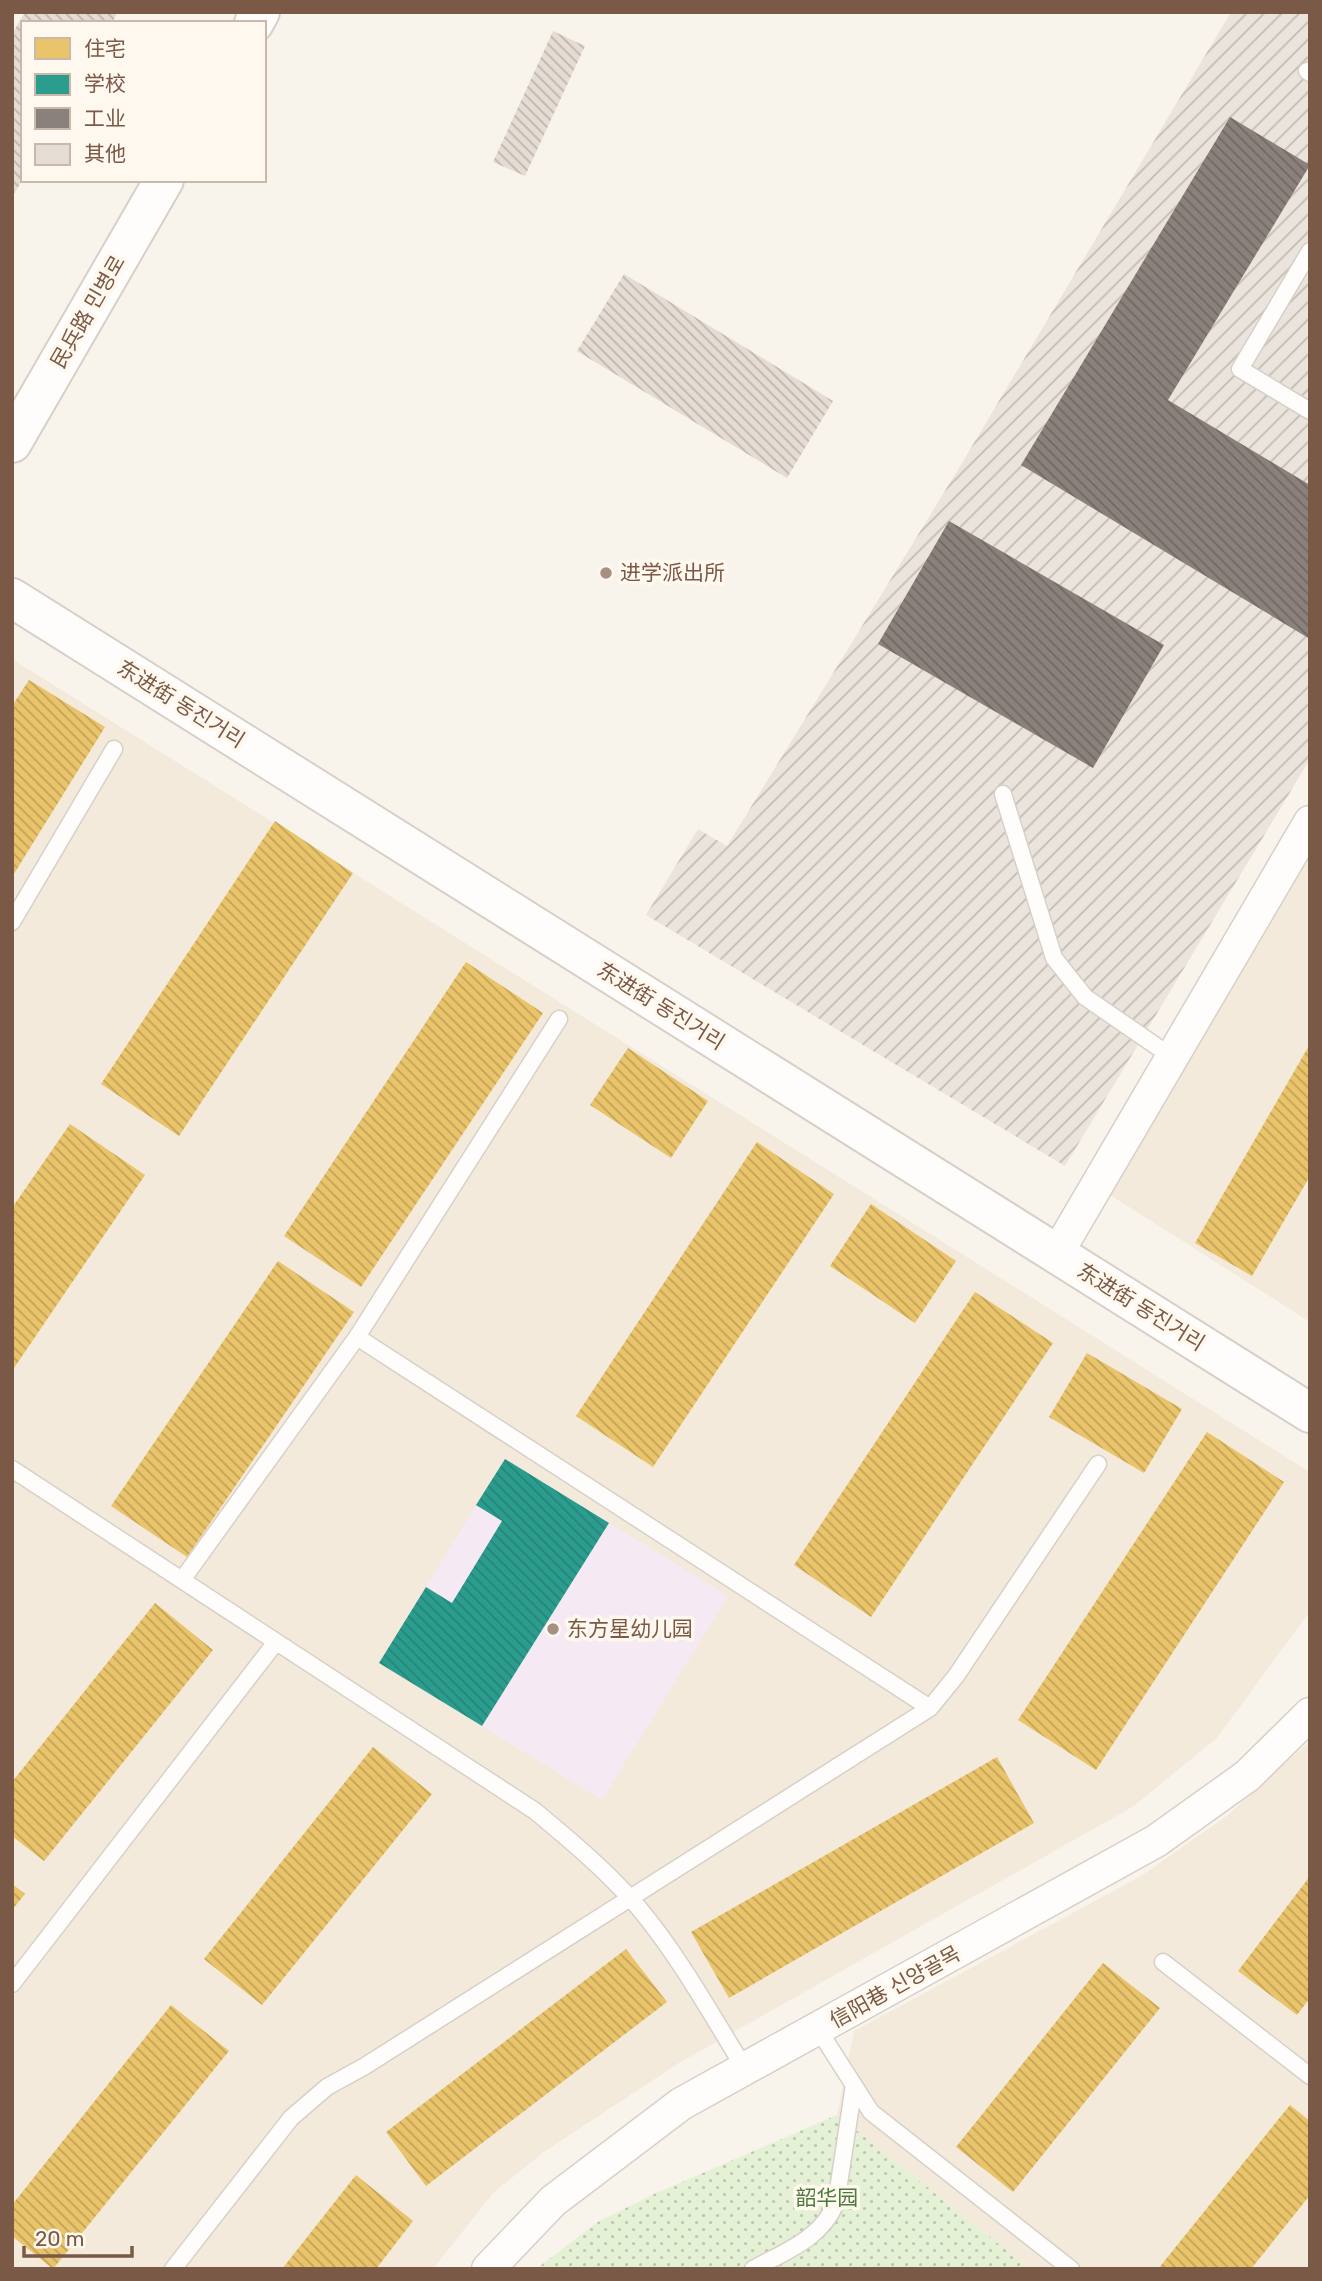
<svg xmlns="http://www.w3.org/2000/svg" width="1322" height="2281" font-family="Rubik,'Noto Sans SC','Noto Sans KR',sans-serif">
<defs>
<pattern id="industrial-furrows" width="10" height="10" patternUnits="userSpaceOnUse" patternTransform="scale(1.75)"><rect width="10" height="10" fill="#ebe4dc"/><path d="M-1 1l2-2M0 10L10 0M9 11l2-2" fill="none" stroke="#c3bcb4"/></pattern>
<pattern id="park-dots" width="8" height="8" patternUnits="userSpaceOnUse" patternTransform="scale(1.75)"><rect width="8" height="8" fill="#e4f1d5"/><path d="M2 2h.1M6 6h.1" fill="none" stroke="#bec6af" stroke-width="1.8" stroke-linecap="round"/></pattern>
<pattern id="homes-back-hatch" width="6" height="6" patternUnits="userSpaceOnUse" patternTransform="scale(1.75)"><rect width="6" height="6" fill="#e9c46a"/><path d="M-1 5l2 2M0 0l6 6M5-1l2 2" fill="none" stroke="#c2a259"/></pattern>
<pattern id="schools-back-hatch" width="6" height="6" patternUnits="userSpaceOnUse" patternTransform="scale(1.75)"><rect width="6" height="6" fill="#2a9d8f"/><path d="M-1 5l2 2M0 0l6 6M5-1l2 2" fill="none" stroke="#298377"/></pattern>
<pattern id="industry-back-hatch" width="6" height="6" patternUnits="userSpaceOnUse" patternTransform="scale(1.75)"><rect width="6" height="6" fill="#8a817c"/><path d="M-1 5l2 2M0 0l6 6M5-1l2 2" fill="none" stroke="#716862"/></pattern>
<pattern id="building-back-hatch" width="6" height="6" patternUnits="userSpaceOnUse" patternTransform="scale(1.75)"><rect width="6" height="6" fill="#e5dcd3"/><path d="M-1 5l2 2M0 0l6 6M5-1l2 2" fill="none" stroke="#bfb5ad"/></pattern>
</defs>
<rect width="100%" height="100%" fill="#f8f4ec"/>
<!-- residential -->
<path fill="#f4eadb" d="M12,659L1310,1472V1611L1217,1738L1134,1806L679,2063L544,2152L493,2193L433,2269H12Z
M1310,857V1322L1110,1195Z
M1310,1741V2269H1030L837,2115L854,2031L1141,1876L1228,1815Z"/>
<!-- industrial -->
<path fill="url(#industrial-furrows)" d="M1231,12H1310V759L1065,1166L646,915L698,829L727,846L959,468Z"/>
<!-- education -->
<path fill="#f5eaf4" d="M505,1459L728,1596L602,1800L379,1663Z"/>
<!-- park -->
<path fill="url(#park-dots)" d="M837,2115L1030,2269H536L598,2222L654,2194Z"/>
<!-- homes -->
<path fill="url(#homes-back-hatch)" d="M29,680L105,727L12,877V706Z
M275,821L353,873L179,1136L101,1084Z
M466,962L543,1013L361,1287L284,1236Z
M1310,1044V1176L1252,1276L1195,1243Z
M628,1048L708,1101L671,1158L590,1105Z
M70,1124L145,1175L12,1371V1208Z
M757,1142L834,1194L653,1467L576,1416Z
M871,1204L956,1261L915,1323L830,1266Z
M278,1261L354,1312L187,1557L111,1506Z
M975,1292L1053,1343L871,1617L794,1565Z
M1087,1353L1182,1409L1144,1473L1049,1417Z
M1207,1432L1284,1482L1096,1770L1018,1720Z
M155,1603L213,1650L44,1861L12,1836V1782Z
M373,1747L432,1794L262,2005L204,1959Z
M997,1757L1034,1823L729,1998L691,1932Z
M1310,1876V1998L1297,2015L1238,1971Z
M12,1884L25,1894L12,1910Z
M626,1949L667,2002L426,2186L386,2132Z
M1103,1963L1160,2008L1013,2192L956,2147Z
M171,2005L229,2051L53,2269L12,2236V2205Z
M1290,2105L1310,2121V2195L1251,2269H1158Z
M356,2175L413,2221L376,2269H282Z"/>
<!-- schools -->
<path fill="url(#schools-back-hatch)" d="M505,1459L609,1523L482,1726L379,1663L426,1587L452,1603L502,1521L476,1505Z"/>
<!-- industry -->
<path fill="url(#industry-back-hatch)" d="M1230,117L1310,165L1168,400L1310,485V639L1021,465Z
M949,521L1164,645L1093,768L878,644Z"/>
<!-- building -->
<path fill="url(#building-back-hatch)" d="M25,12H118L112,23H23V179L12,197V34Z
M553,31L585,46L525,176L493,162Z
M624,274L833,401L787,478L577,351Z"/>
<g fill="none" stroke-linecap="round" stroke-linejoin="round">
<!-- service casing -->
<g stroke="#d7d0c8" stroke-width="19">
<path id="service" d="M1307,71L1310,73
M1310,251L1240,369L1310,411
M1003,794L1054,958L1085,997L1172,1057
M12,922L114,749
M357,1337L930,1708
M12,1469L535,1811C571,1841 607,1871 638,1907C679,1956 711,2014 745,2069
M182,1580L357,1337L559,1019
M1163,1962L1310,2076
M12,1984L276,1642
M818,2029L871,2112L1071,2269
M173,2269L291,2118L327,2087L365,2066L930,1708L956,1676L1098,1464
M753,2269C786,2251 821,2239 836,2203L854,2085"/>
</g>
<!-- minor casing -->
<g stroke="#d7d0c8" stroke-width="35">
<path id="minor" d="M1056,1255L1310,822
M488,2269L553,2201L681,2104L1156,1841L1247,1776L1310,1714"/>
</g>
<!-- tertiary casing -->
<g stroke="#d7d0c8" stroke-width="42">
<path id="tertiary" d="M254,23L260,12
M12,443L164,180
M12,598L1310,1413"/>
</g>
<!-- service -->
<use href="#service" stroke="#fefdfc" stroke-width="16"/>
<!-- minor -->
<use href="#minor" stroke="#fefdfc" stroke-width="32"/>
<!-- tertiary -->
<use href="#tertiary" stroke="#fefdfc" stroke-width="38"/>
</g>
<!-- markers -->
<g fill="#a69081" stroke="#fff8ee" stroke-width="2.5">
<circle cx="606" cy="573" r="7"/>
<circle cx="553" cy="1629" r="7"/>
</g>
<g text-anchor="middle" stroke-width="7" stroke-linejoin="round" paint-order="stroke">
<!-- street labels -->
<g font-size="21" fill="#7a5a47" stroke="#fff8ee">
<text transform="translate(88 312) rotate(-60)" y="7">民兵路 민병로</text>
<text transform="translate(181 704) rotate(32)" y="7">东进街 동진거리</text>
<text transform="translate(661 1006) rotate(32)" y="7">东进街 동진거리</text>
<text transform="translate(1141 1307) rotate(32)" y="7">东进街 동진거리</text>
<text transform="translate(895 1987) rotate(-29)" y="7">信阳巷 신양골목</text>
</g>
<!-- poi labels -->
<g font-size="21" fill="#7a5a47" stroke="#fff8ee" text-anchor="start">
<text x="620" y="580">进学派出所</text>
<text x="567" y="1636">东方星幼儿园</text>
</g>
<!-- park labels -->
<g font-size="21" fill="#4d7b3c" stroke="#fff8ee">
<text x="827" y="2205">韶华园</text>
</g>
</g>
<!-- border -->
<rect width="1322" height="2281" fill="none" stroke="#7a5a47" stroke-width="28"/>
<!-- legend -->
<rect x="21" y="21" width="245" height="161" fill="#fff8ee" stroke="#cab9ab" stroke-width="2"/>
<rect x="35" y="38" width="35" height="21" fill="#e9c46a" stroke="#cab9ab" stroke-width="2"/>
<text x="84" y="56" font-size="21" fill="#7a5a47">住宅</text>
<rect x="35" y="74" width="35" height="21" fill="#2a9d8f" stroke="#cab9ab" stroke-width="2"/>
<text x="84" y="91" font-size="21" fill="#7a5a47">学校</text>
<rect x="35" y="108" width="35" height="21" fill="#8a817c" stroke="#cab9ab" stroke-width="2"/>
<text x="84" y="126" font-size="21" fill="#7a5a47">工业</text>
<rect x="35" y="144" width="35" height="21" fill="#e5dcd3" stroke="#cab9ab" stroke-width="2"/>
<text x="84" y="161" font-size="21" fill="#7a5a47">其他</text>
<!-- scale -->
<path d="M24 2246v10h108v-10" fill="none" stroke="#7a5a47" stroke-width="3.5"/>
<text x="35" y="2246" font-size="21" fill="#7a5a47" stroke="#fff8ee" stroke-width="5" paint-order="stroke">20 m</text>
</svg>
